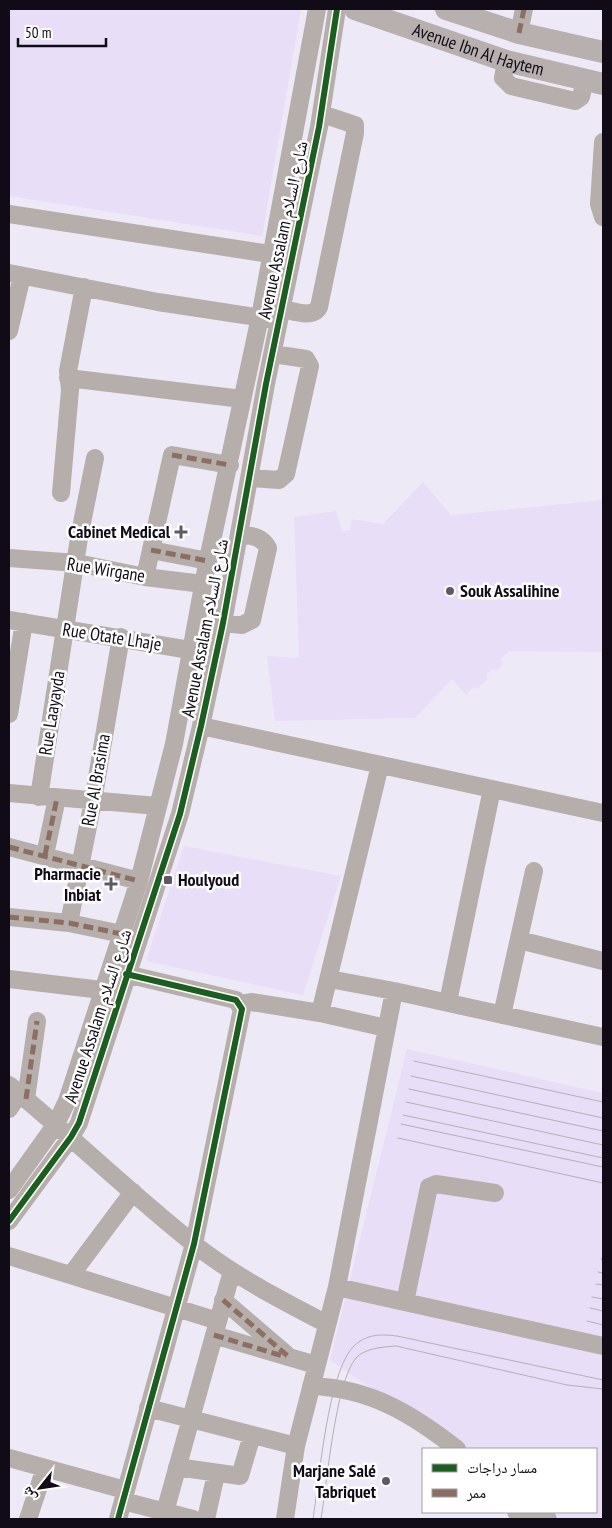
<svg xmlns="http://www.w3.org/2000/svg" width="612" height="1528" font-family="'PT Sans Narrow','Noto Naskh Arabic',sans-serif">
<rect width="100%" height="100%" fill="#eee9f6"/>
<!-- built -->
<path fill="#e8def8" d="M9,9H301L262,236L9,196Z
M423,482L451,515L603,500V652L509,651L501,659L503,664L497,671L493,669L486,675L488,679L477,689L473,687L466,695L452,679L415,718L275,721L267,656L299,658L294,517L336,511L342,531L350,530L352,519L383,524Z
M184,846L341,876L303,995L146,961Z
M407,1049L603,1093V1519H561L550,1512H596V1449H459L330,1360Z"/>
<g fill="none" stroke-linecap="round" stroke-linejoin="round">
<!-- minor -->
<path stroke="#b5aeaa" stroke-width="18" d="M519,33L524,9
M506,61L503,78L511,86L575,101L581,97L585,80
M603,142L599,204L603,217
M9,214L270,254
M9,273L158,302L269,319
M282,309C293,311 313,319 319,307L355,133V125L322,114
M9,331L22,276
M68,378L242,399
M250,478L279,480L286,474L310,366L306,359L273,354
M61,493L70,390L68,371L84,287
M151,550L208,561
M9,558L77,563L145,577L203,584
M145,577L172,455L230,465
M9,620L202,652
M223,623L242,625L252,620L268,548C262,536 252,536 239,534
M9,714L24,622
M201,726L603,813
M380,765L320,1013L386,1028
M9,793L157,806
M39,797L79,538L95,458
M9,847L139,881
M45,855L57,798
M9,917L69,923L122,934
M69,923L93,801L121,637
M519,940L603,961
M9,979L102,990
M329,979L394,991L603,1037
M448,1002L492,789
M240,1004L251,1002L320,1013
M502,1015L534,871
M9,1085C72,1137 130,1193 194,1244C234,1276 281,1300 327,1324
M26,1099L37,1021
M9,1109L19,1094
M9,1190L56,1124L67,1101L139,881L174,744L207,564L260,317L317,9
M9,1221L71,1137L79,1123L180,814L201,726L223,623L266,384L319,127L337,9
M9,1256L218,1321
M71,1275L133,1192
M337,1287L603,1346
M223,1300L286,1354
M405,1302L429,1187L436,1184L495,1193
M214,1335L316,1365
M311,1386C370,1388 412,1414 457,1449
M148,1408L296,1446
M9,1458L125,1490
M177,1467L240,1476L252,1435
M123,1501L193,1519
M516,1512L526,1519
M538,1512L548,1519
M28,1519L45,1468
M118,1519L194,1244L242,1009L236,1000L126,974
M163,1519L232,1271
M206,1519L216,1474
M285,1519L296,1446L337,1287L394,991"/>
<!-- major -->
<g stroke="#b7b0af" stroke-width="22">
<path id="s1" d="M355,9L506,61L603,84"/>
<path d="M446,9L519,33L603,52"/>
</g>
<!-- tram -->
<path stroke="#b5b0b2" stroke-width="1" d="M414,1061L603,1102
M411,1076L603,1118
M409,1089L603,1131
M406,1102L603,1145
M403,1115L603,1158
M401,1124L603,1167
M398,1138L603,1183
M601,1259L603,1260
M598,1272L603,1273
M596,1284L603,1285
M592,1297L603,1299
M590,1308L603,1311
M587,1321L603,1325
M313,1519C319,1481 328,1371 354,1346C367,1334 380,1334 397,1336L603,1380
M321,1519C327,1484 335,1383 356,1358C365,1348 383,1347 396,1346L567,1385L603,1389"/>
<!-- quiet -->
<path stroke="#8d6e63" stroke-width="5" stroke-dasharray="10 5" stroke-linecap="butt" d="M519,33L524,9
M172,455L230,465
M151,550L208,561
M9,847L139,881
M45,855L57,798
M9,917L69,923L122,934
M26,1099L37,1021
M223,1300L290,1358
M214,1335L286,1357"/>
<!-- cycleway casing -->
<g stroke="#fff" stroke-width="9">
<path id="cycleway" d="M9,1221L71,1137L79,1123L180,814L201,726L223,623L266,384L319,127L337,9
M118,1519L194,1244L242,1009L236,1000L126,974"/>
</g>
<!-- cycleway -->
<use href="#cycleway" stroke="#1b5e20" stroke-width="6"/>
</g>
<!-- markers -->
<g fill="#5e5965" stroke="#fff" stroke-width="2">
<path d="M178.5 524.5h5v5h5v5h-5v5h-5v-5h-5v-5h5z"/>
<circle cx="450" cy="591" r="5"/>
<rect x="163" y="875" width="10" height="10" rx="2.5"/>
<path d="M108.5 876.5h5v5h5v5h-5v5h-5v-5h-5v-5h5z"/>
<circle cx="386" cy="1481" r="5"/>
</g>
<g text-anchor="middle" stroke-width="5" stroke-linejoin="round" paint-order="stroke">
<!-- street labels -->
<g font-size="18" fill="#100b17" stroke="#fff">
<text dy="6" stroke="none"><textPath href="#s1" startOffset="130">Avenue Ibn Al Haytem</textPath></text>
<text transform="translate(283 230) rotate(-78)" y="6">Avenue Assalam شارع السلام</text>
<text transform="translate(106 570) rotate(9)" y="6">Rue Wirgane</text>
<text transform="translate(205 628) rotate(-79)" y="6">Avenue Assalam شارع السلام</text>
<text transform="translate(112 637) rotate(9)" y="6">Rue Otate Lhaje</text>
<text transform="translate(52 713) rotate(-81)" y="6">Rue Laayayda</text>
<text transform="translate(96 780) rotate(-80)" y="6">Rue Al Brasima</text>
<text transform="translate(98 1016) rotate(-72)" y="6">Avenue Assalam شارع السلام</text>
</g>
<!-- poi labels -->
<g font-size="18" font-weight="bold" fill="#100b17" stroke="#fff" text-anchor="end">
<text x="170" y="538">Cabinet Medical</text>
<text x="460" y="597" text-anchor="start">Souk Assalihine</text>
<text x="101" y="880">Pharmacie<tspan x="101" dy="21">Inbiat</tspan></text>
<text x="178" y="886" text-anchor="start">Houlyoud</text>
<text x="376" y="1477">Marjane Salé<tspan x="376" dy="21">Tabriquet</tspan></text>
</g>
</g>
<!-- border -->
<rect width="612" height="1528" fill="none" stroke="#100b17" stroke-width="20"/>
<!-- legend -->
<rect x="422" y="1448" width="175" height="65" fill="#ffffff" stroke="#9f9da2"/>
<rect x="432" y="1464" width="25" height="8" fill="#1b5e20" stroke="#9f9da2"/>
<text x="467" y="1473" font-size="15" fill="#100b17">مسار دراجات</text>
<rect x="432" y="1489" width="25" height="8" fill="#8d6e63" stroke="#9f9da2"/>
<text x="467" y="1498" font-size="15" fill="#100b17">ممر</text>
<!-- north arrow -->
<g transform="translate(40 1488) rotate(240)" stroke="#ffffff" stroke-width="4" paint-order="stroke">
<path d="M0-4L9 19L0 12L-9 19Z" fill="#100b17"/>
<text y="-8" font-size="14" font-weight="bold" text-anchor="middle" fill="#100b17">ش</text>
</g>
<!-- scale -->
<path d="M18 38v8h88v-8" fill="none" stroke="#100b17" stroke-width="2.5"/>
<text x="25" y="38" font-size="15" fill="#100b17" stroke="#ffffff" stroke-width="4" paint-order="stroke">50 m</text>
</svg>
